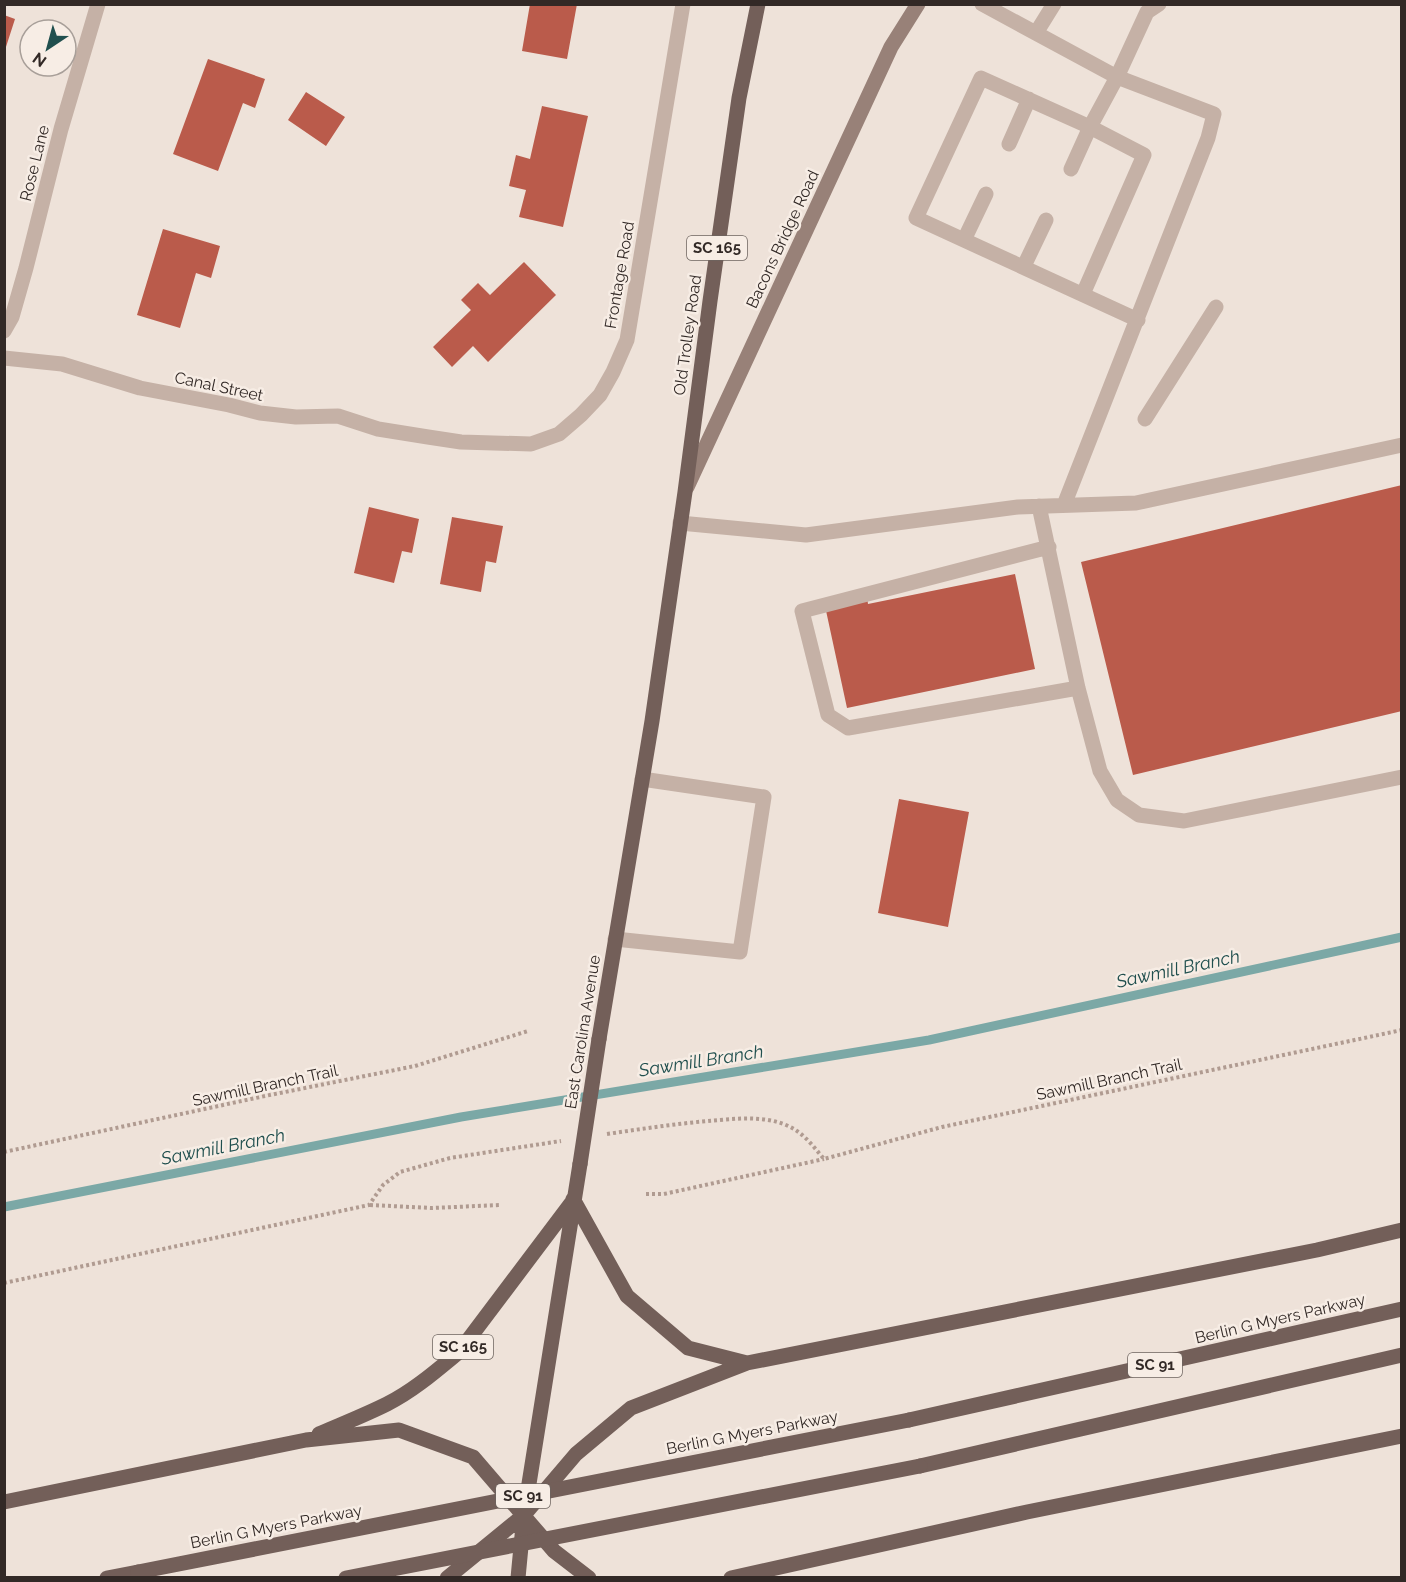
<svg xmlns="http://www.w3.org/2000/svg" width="1406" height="1582" font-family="Raleway,sans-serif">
<rect width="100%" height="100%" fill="#eee2d9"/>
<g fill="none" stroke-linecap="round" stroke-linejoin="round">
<!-- stream -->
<path stroke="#7ba8a6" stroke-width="9" d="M4,1207L461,1117L929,1040L1402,937"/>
</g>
<!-- building -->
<path fill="#ba5b4b" d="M530,4H577L567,59L522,51Z
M4,15L15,19L5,50H4Z
M208,59L265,79L255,108L243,103L218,171L173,154Z
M306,92L345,117L326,146L288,120Z
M542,106L588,116L563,227L519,217L526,190L509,186L516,155L530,159Z
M163,229L220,246L211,278L196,273L180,328L137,315Z
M524,262L556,295L488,362L473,346L452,367L433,347L471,310L461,300L478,283L490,295Z
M1402,485V711L1133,775L1081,562Z
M369,507L419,519L412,553L402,551L394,583L354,573Z
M452,517L503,526L496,563L486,561L481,592L440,584Z
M1015,574L1035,669L847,708L825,606L867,597L868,604Z
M899,799L969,812L948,927L878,913Z"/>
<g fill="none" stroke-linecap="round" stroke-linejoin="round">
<!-- path -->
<path stroke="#b09b91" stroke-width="4" stroke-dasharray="3 3" stroke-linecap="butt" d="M607,1134C641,1129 674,1124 708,1121C733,1119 762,1115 786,1125C803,1132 813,1146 824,1159L942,1127L1402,1030
M4,1152L265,1096L415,1066L528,1031
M646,1194H664L824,1159
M370,1205L432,1208L500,1205
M4,1283L369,1205L383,1185L400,1172L450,1158L561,1141"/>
<!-- lane -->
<path stroke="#c5b1a6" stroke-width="15" d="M982,4L1117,77L1147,12L1159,4
M1036,33L1054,4
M1009,144L1029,99
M1071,169L1090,127L1144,155L1083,294
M964,240L986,194
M1024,266L1046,220
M1145,419L1216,307
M1064,505L1208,138L1214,114L1117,77L1090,127L981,78L916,218L1138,320
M1039,506L1078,688L1100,771L1117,800L1139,815L1184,821L1402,777
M680,523L806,535L1018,507L1136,503L1402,445
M1049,547L802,611L828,715L848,728L1078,688
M615,939L740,952L764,797L642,779"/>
<!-- street -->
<path stroke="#c5b1a6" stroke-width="15" d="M4,331L12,317L26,268L61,129L98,4
M4,358L62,364L140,388L229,405L260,413L296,417L338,416L378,429L428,437L461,442L531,444L559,434L581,415L600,395L613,372L627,340L683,4"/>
<!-- secondary -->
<path stroke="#988178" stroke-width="15" d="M687,487L891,47L918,4"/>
<!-- primary -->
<path stroke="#735f59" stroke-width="15" d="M599,1039L652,721L685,492L710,301L739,98L758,4
M573,1199L627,1296L688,1348L747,1363L1317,1250L1402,1230
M909,1420L1402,1309
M319,1434C342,1424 365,1415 387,1404C413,1391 436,1371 459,1352L572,1202
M920,1466L1402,1355
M4,1502L306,1440L399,1430L473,1457L554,1551L589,1578
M107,1578L138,1572
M447,1578L524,1515L576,1454L631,1408L747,1363
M518,1578L524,1515L580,1164
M731,1578L1027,1512L1402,1436"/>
<!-- primary-bridge -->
<path stroke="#735f59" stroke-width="15" d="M580,1164L599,1039
M138,1572L909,1420
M346,1578L920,1466"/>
</g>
<g text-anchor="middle" stroke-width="5" stroke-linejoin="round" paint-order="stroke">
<!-- shield labels -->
<g fill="#f7ede5" stroke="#6d645f" stroke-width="1.5">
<rect x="687" y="236" width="60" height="24" rx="4.5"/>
<rect x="433" y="1335" width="60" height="24" rx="4.5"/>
<rect x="1128" y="1353" width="54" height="24" rx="4.5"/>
<rect x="496" y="1484" width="54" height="24" rx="4.5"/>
</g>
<g font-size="15" font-weight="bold" fill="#322926">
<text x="717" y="253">SC 165</text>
<text x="463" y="1352">SC 165</text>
<text x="1155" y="1370">SC 91</text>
<text x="523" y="1501">SC 91</text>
</g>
<!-- street labels -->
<g font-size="16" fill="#322926" stroke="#f7ede5">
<text transform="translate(34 163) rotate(-76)" y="6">Rose Lane</text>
<text transform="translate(782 239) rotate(-65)" y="6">Bacons Bridge Road</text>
<text transform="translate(619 275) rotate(-80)" y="6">Frontage Road</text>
<text transform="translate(687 335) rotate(-82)" y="6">Old Trolley Road</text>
<text transform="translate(219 386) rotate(12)" y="6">Canal Street</text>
<text transform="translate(582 1032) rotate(-81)" y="6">East Carolina Avenue</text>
<text transform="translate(1109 1079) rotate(-12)" y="6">Sawmill Branch Trail</text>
<text transform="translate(265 1085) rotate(-12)" y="6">Sawmill Branch Trail</text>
<text transform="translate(1280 1318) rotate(-13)" y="6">Berlin G Myers Parkway</text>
<text transform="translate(752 1432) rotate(-11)" y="6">Berlin G Myers Parkway</text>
<text transform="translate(276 1526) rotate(-11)" y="6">Berlin G Myers Parkway</text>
</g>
<!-- water labels -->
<g font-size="18" font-style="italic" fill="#204f4e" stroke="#f7ede5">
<text transform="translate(1178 969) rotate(-12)" y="6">Sawmill Branch</text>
<text transform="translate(701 1061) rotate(-9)" y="6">Sawmill Branch</text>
<text transform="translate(223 1147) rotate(-11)" y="6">Sawmill Branch</text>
</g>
</g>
<!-- border -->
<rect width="1406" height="1582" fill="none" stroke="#322926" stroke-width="12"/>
<!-- north arrow -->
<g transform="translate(48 48) rotate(216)"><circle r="28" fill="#f7ede5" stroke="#a89f99" stroke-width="1.5"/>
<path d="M0-4.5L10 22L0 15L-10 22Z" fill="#204f4e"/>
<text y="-9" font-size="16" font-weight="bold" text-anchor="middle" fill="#322926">N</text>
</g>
</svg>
